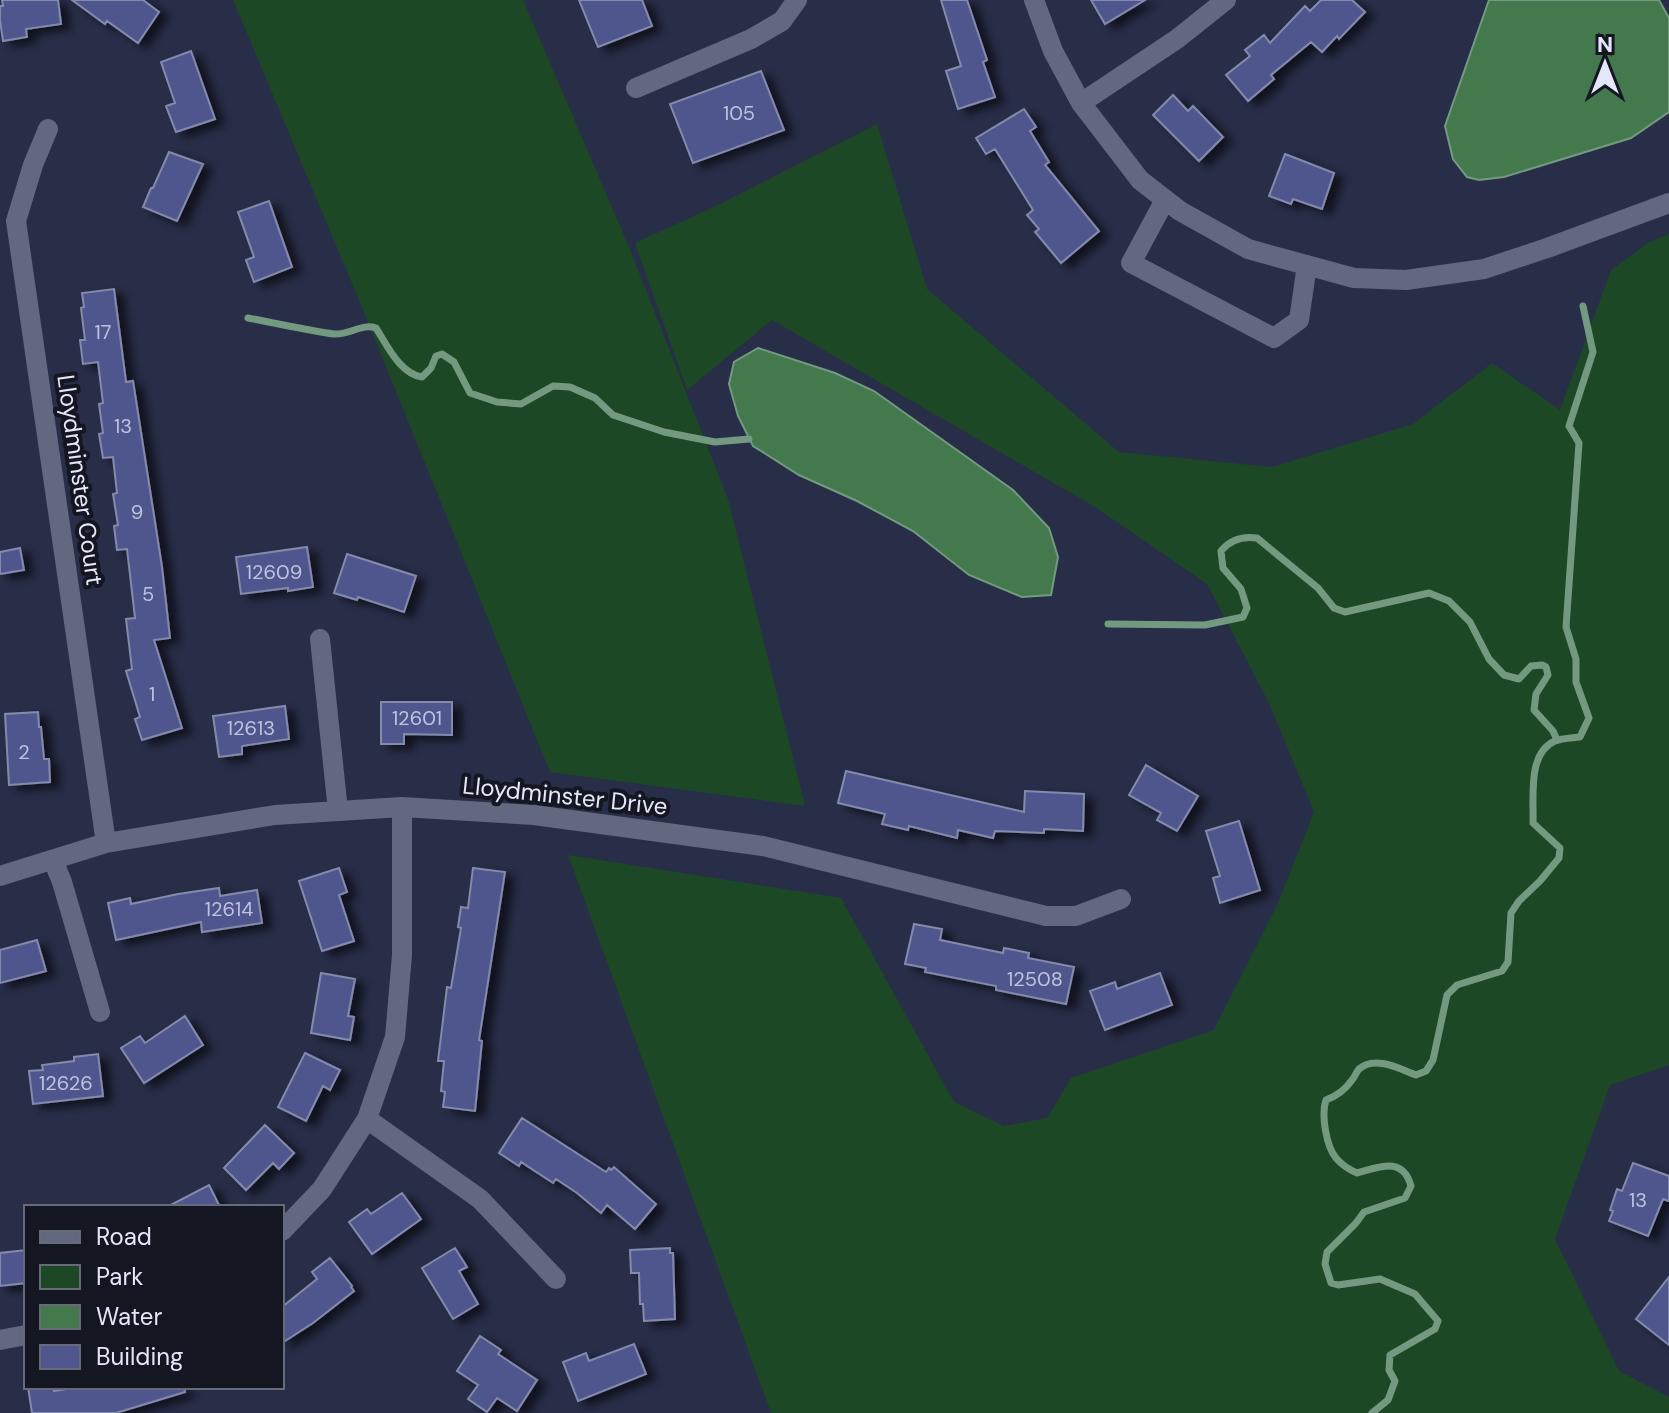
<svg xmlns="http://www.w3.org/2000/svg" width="1669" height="1413" font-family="'DM Sans',sans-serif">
<defs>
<filter id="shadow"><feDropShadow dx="9" dy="5" stdDeviation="4" flood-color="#0009"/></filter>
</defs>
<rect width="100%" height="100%" fill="#282d48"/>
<!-- green -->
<path fill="#1d4826" d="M233,0H523L629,247L728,499L805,806L550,772L359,300Z
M877,124L927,289L1119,452L1272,467L1413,424L1492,363L1560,410L1611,270L1649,242L1669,234V1065L1610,1085L1555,1239L1619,1371L1669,1397V1413H771L568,855L841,898L954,1102L1004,1126L1047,1118L1071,1078L1214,1030L1278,903L1314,812L1269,703L1207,584L1095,507L772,320L687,390L635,243L722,203Z"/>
<!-- water -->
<path fill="#43794d" stroke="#739a81" stroke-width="2" d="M1489,0H1659L1669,18V112L1631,138L1504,177L1479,180L1467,177L1453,159L1445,126Z
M758,348L835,373L874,391L1013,490L1049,528L1058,557L1051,595L1022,597L969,575L913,531L857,501L799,475L753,446L738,416L729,384L734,362Z"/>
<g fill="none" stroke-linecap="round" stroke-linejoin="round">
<!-- stream -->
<path stroke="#739a81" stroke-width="7" d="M248,318C276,323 305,330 334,334C350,335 362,323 376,328C387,345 400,374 422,377L431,368L436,356L442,354L454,362L470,393L497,402L521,404L553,386L570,387L595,398L613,415L664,432L715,442L749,439
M1108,624L1205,625L1243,617L1247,608L1241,589L1223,568L1221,551C1230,540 1243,536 1257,538L1318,588L1334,608L1345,612L1429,593L1449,601L1470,622L1489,659L1504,675L1519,679L1531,666L1542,665L1546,667L1548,675L1536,694L1534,710L1553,731L1557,740
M1372,1413L1388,1400L1395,1381L1389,1370L1390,1355L1435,1329L1438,1321L1415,1294L1380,1279L1338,1285L1331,1283L1325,1264L1327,1252L1356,1223L1364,1212L1405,1198L1411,1186C1403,1156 1379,1167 1357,1173C1350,1170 1341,1164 1336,1158C1326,1146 1321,1114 1326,1100C1337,1096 1345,1090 1352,1080C1355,1077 1356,1072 1359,1069C1375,1055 1400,1069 1416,1075L1426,1071L1433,1060L1447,995L1457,985L1502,971L1508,962L1511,913L1519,901L1540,881L1559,858L1560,848L1533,823C1534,798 1527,753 1555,741C1562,738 1572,738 1580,737L1589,718L1576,682V659L1566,627L1579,443L1569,426L1593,352L1583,306"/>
</g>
<!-- building -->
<path fill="#4f578e" stroke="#848aab" stroke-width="2" filter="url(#shadow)" d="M2,0H58L61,24L26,29L27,37L3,41L0,20V6H3Z
M72,0H143L159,12L138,43L107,21L105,24Z
M579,0H642L652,26L598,47Z
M941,0H967L987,60L983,62L995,97L958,109L946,71L961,66Z
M1091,0H1145L1105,24Z
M1321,0H1352L1365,12L1339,39L1337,36L1322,52L1311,42L1271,75L1274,79L1248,101L1226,75L1250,56L1245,50L1264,35L1270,43L1305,6L1310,11Z
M191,51L215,119L176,132L166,106L175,103L161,62Z
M761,71L784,130L693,163L670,104Z
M1173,95L1188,111L1193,106L1223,137L1199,161L1153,115Z
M1024,109L1036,127L1030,131L1049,162L1045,165L1099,231L1061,263L1035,232L1039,229L1027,215L1033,210L995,149L986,154L976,138Z
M169,152L203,164L177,221L143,207L151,188H153Z
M1285,154L1334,173L1322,209L1293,199L1291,204L1269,196Z
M269,201L292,267L254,282L246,260L254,257L238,212Z
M114,289L126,382L133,381L162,567L170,638L154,640L182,728L142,740L135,719L140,717L126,671L132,669L126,619L135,618L127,549L117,550L114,526L118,525L113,494L117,493L113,457L103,458L99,434L103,433L99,404L103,403L98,362L83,364L80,340H85L81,308L84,307L82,293Z
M307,547L313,587L288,591V588L241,594L236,557Z
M20,548L24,570L0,574V552Z
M347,554L416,576L404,612L358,597L357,600L334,593Z
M381,702H452V735L404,734V744H381Z
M285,706L289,739L242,746V754L219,757L213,716Z
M38,712L39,727H41L44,759H49L50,782L9,785L5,714Z
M1146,765L1198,796L1177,831L1157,820L1161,813L1129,795Z
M846,771L1024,812L1025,791L1084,794L1083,831L1044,829V833L995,831L993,838L958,830L957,838L909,826L908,830L882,824L885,814L838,803Z
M1239,821L1260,890L1220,903L1213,878L1220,876L1206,831Z
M339,868L347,892L339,895L354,941L322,951L299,881Z
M473,868L505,872L479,1040L482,1041L475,1111L443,1107L445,1092L441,1091L444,1061H438L447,987L451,988L461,928L458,927L461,907L468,908Z
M219,888L220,896L257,890L262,923L202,932L201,922L116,940L108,903L130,898L131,904L178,894Z
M914,924L942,929L940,940L1003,953L1004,948L1029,953L1028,958L1074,967L1066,1004L996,990V986L925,972L926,968L905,964Z
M37,940L46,971L0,983V950Z
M321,973L355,979L348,1016L354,1017L350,1040L311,1033Z
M1160,973L1172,1005L1105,1030L1090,991L1115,982L1117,989Z
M185,1016L203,1045L144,1083L121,1048L140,1036L145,1043Z
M305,1053L340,1070L330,1090L323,1086L306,1121L278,1107Z
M98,1054L103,1096L33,1104L29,1071L43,1070L42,1065L74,1061V1057Z
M522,1118L606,1172L609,1168L611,1170L614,1167L656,1204L635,1229L607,1205L601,1213L577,1193L556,1179L553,1183L521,1162L519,1166L499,1153Z
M265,1125L294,1153L279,1169L273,1163L246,1190L224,1168Z
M1633,1163L1669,1176V1201L1663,1199L1648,1236L1609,1221L1613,1211L1610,1210L1617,1189L1622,1191Z
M209,1185L220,1207H167Z
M402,1193L421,1219L372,1254L349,1222L367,1209L371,1214Z
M455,1248L467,1267L459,1271L478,1304L453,1319L422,1268Z
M670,1248V1253H673L675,1319L644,1321L643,1304H640L639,1273H631L630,1250Z
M26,1250V1283L0,1286V1253Z
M330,1258L352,1286L351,1287L354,1291L313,1323L282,1343V1307L317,1279L312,1272Z
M1669,1277V1345L1636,1319Z
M480,1336L501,1350L498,1354L537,1380L517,1411L497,1398L487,1412L468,1399L478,1385L457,1371Z
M634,1344L646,1374L578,1401L563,1362L586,1353L589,1361Z
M28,1387H54V1391L79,1387H184L185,1392L116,1413H32Z"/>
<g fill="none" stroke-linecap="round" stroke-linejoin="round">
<!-- minor -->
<path stroke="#636881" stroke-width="20" d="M1034,0L1053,51L1081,103L1140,180L1180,211L1248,249L1354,278L1406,280L1484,269L1550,247L1669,203
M636,88L751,39L782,21L797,0
M1081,103L1177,39L1226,0
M48,129L33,165L16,221L106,843
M1165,200L1131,263L1274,338L1299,320L1307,265
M320,639L338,811
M53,860L62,882L100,1012
M0,876L106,843L275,815L402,807L534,815L763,846L1046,916H1076L1121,899
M367,1119L480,1199L556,1279
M282,1231L322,1189L367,1119L395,1037L402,955V807
M0,1340L26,1335"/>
</g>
<g text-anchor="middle" stroke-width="8" stroke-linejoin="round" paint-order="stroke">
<!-- number labels -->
<g font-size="20" fill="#bfc3de">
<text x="739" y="120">105</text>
<text x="103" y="339">17</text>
<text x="123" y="433">13</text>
<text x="137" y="519">9</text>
<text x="274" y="579">12609</text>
<text x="148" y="601">5</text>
<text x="152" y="701">1</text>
<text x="417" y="725">12601</text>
<text x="251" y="735">12613</text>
<text x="24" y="759">2</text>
<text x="229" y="916">12614</text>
<text x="1035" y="986">12508</text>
<text x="66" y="1090">12626</text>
<text x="1638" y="1207">13</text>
</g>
<!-- street labels -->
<g font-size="24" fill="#e4e7f9" stroke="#141622">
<text transform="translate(80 480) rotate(82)" y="8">Lloydminster Court</text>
<text transform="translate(565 796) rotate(6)" y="8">Lloydminster Drive</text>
</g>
</g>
<!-- legend -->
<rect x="24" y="1205" width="260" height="184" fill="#141622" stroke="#676a78" stroke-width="2"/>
<rect x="40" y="1231" width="40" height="12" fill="#636881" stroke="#676a78" stroke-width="2"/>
<text x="96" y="1245" font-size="24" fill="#e4e7f9">Road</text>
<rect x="40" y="1265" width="40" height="24" fill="#1d4826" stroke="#676a78" stroke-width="2"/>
<text x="96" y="1285" font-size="24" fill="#e4e7f9">Park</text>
<rect x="40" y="1305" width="40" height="24" fill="#43794d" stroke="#676a78" stroke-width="2"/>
<text x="96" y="1325" font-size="24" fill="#e4e7f9">Water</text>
<rect x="40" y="1345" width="40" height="24" fill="#4f578e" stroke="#676a78" stroke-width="2"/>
<text x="96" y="1365" font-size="24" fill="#e4e7f9">Building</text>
<!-- north arrow -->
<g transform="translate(1605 64)" stroke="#141622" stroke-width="6" paint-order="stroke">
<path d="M0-6L14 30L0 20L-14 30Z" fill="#e4e7f9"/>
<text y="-12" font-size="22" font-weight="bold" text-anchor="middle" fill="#e4e7f9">N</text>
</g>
</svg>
